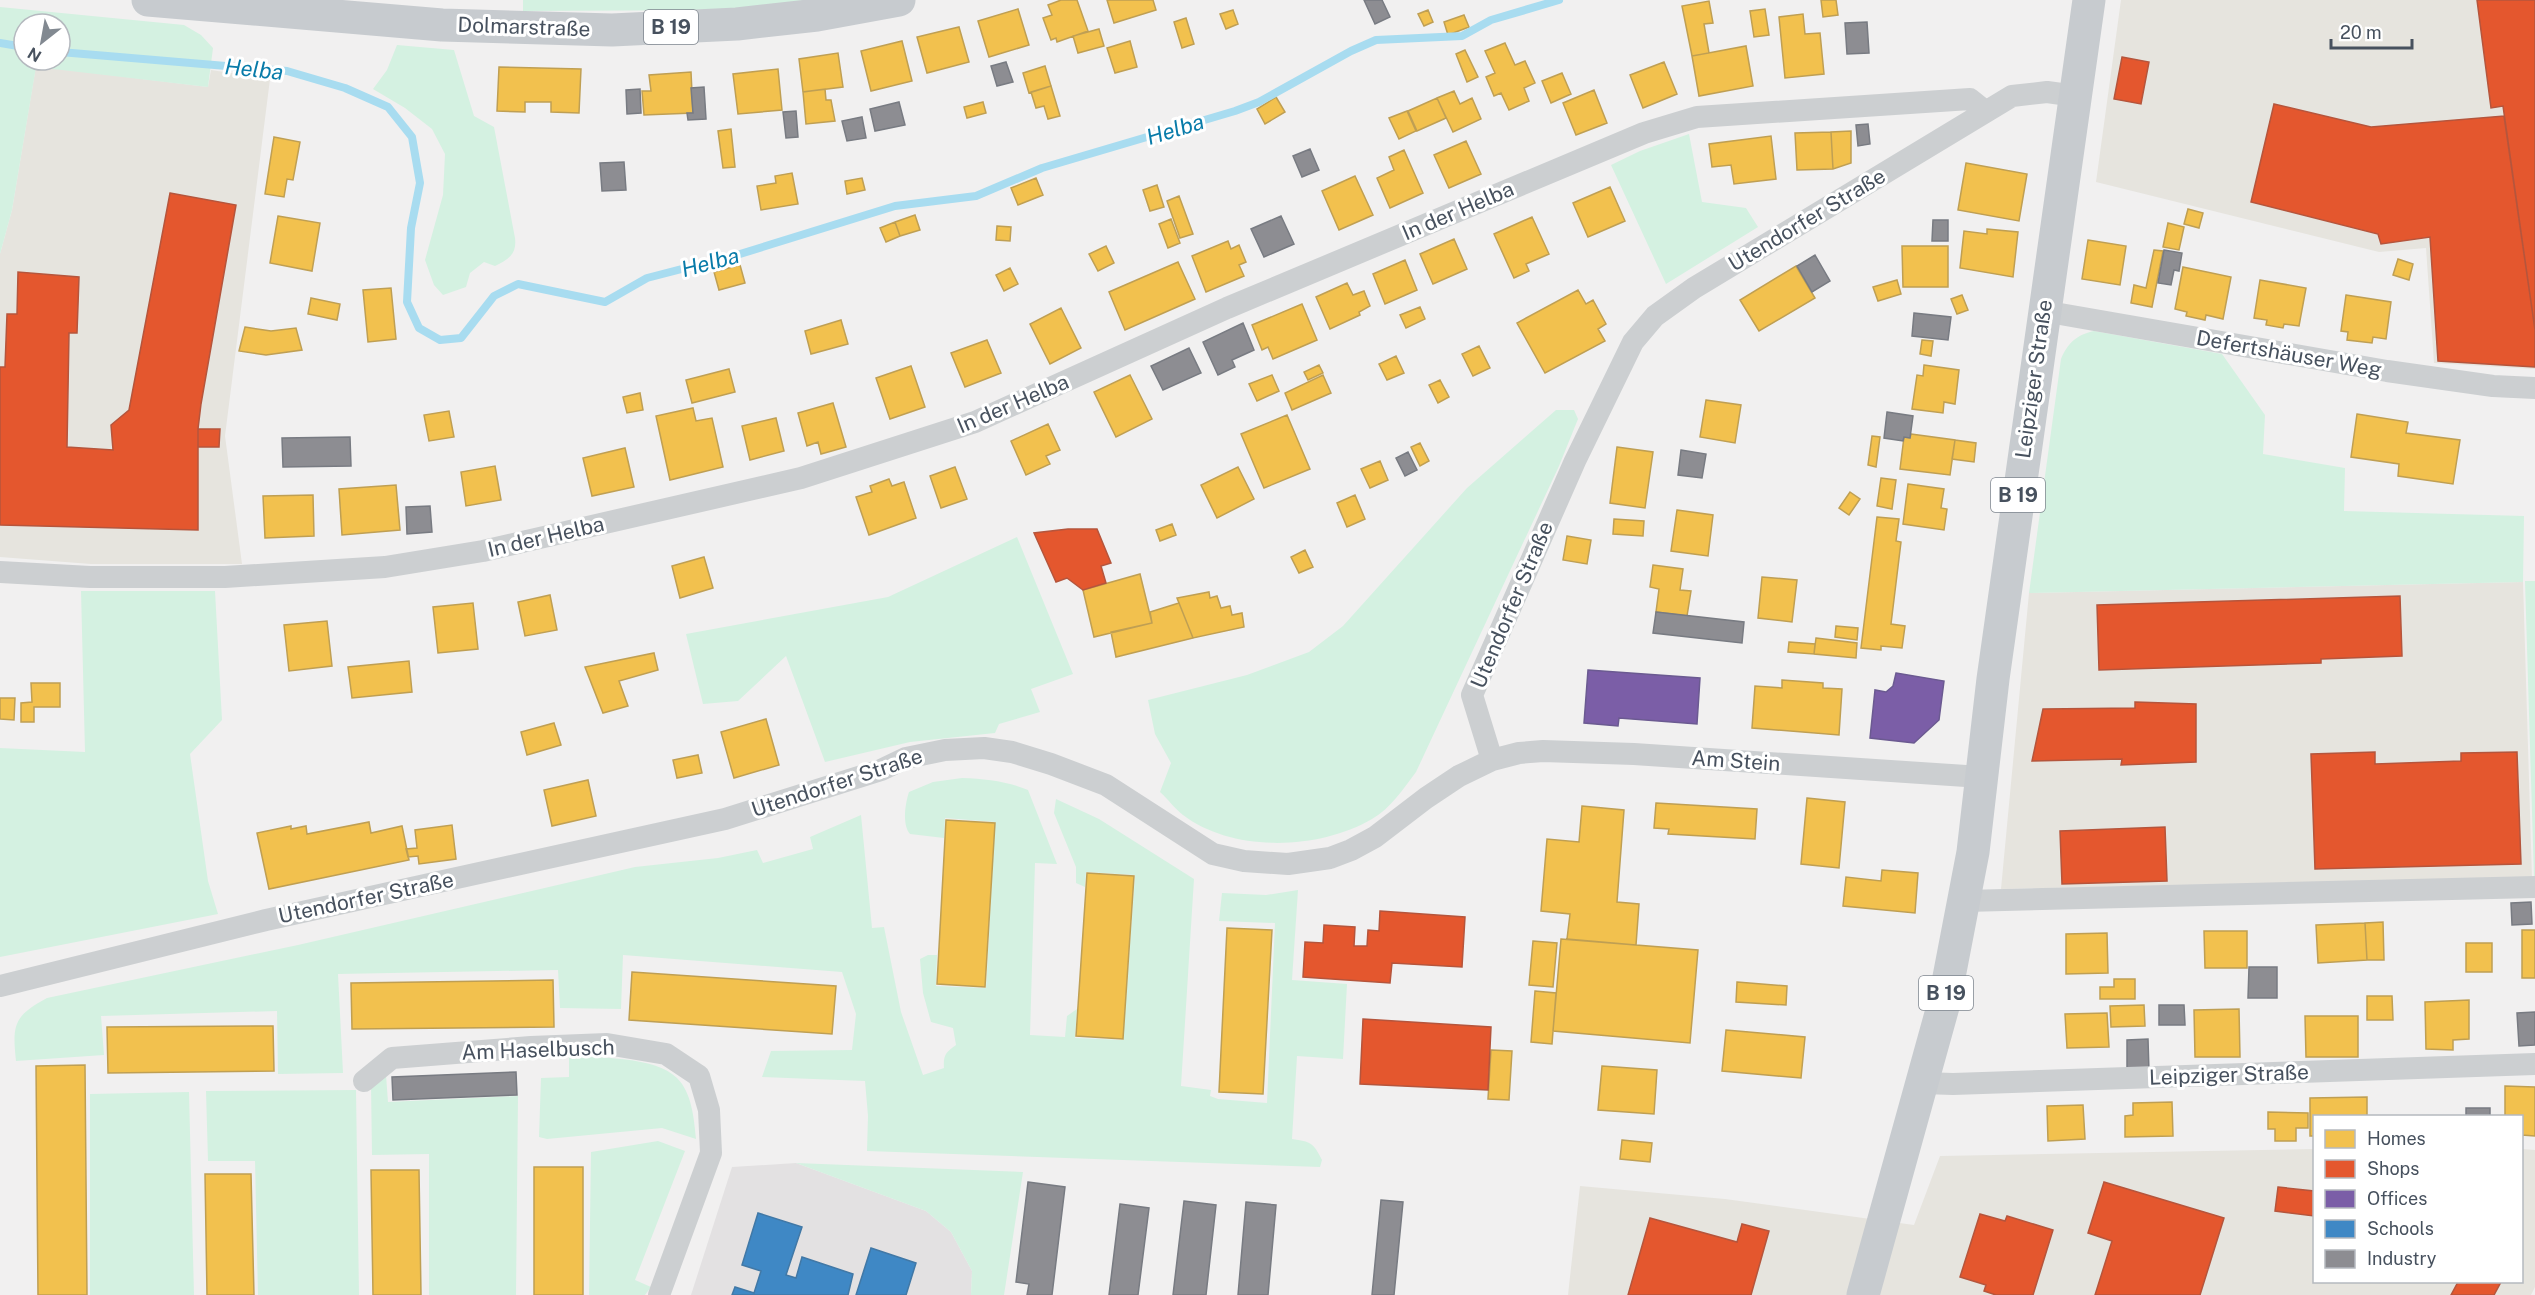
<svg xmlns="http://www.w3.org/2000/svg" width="2535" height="1295" font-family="'Public Sans',sans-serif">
<rect width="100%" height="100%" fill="#f1f0f0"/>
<!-- commercial -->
<path fill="#e6e4de" d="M2121,0H2535V369L2434,363L2426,248L2379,252L2096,182Z
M36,66L208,87L211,70L270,79L225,436L242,564H91L0,557V254L12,210Z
M2523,582L2532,878L2001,889L2029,593Z
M2314,1149V1282H2522V1149L2535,1150V1287L2531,1295H1568L1580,1186L1725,1199L1914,1225L1940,1156Z"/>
<!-- education -->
<path fill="#e3e1e2" d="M796,1163L926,1211L951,1232L972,1271L971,1295H691L732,1167Z"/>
<!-- green -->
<path fill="#d4f1e1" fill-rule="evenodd" d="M523,0H820L732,10L523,11Z
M0,7L184,25L201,35L213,48L208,87L36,67L12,210L0,254ZM24,24H60V60H24Z
M397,45L454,50L474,116L494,127L515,238C517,254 509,259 495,266L484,262L470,273L466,287L443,295L434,285L425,260L443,195L445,154L432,129L405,108L373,89L387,70Z
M1689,134L1702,202L1746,208L1758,227L1666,284L1611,165L1640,151Z
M2094,331L2222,354L2265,415L2263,454L2345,468L2344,511L2524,516L2523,582L2029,593L2061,359C2068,343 2076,335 2094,331Z
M1556,410H1574L1578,419L1559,466L1416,772C1403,789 1391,808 1372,819C1319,850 1233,853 1183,815C1175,809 1168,799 1160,792L1171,763L1155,734L1148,700L1247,675L1309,652L1343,626L1467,488Z
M1017,537L1073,674L1031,689L1040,712L999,724L995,733L910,742L825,762L786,656L738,701L703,704L686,634L888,597Z
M2525,581H2535V878H2534Z
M81,591H215L222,720L190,754L208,881L218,914L0,957V748L85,752Z
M962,778C986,779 1006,781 1028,790L1057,864L1035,863L1030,1035L1065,1037L1067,1016L1077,1009L1075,1038L1123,1040L1135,875L1086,872L1085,887L1076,883V867L1054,813L1056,799L1099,819L1194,879L1181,1086L1211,1090L1210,1096L1218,1099L1267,1103L1275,923L1219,921L1222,893L1266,895L1298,890L1292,980L1347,984L1343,1059L1297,1056L1292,1139C1311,1142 1313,1142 1322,1160L1320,1167L867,1151L868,1116L865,1081L762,1077L771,1051L852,1050L856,1014L842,972L623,955L621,1009L560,1008L558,970L338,974L343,1073L278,1074L277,1011L101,1016L104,1055L16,1061C12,1024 14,1016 47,998L298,945L635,867L718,858L757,850L763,863L813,849L810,837L861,815L872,928L884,927L901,1012L923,1075L944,1068C943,1055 946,1052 956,1045L953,1028L931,1022L923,993L920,959L928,955H937L936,986L986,988L995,822L945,818L944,838L910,834C902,825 905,804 909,792L933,782Z
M569,1056C598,1058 655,1056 677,1078C692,1093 694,1119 696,1139L662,1128L547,1139L539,1137L541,1078L569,1077Z
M386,1075L388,1102L518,1096L516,1295H429V1154L372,1155L371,1085Z
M356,1090L359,1295H258L255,1161H208L206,1091Z
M189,1092L194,1295H90V1094Z
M658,1141L685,1151L635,1280L651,1287L645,1295H589L591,1152Z
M796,1163L1023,1172L1004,1295H971L972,1271L951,1232L926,1211Z"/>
<!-- homes -->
<path fill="#f2c14e" stroke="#bf9f53" stroke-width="1.5" d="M1061,0H1077L1088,31L1057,42L1056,38L1051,40L1043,18L1052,15L1048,5Z
M1107,0H1153L1156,10L1114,23Z
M1821,0H1836L1838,15L1823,17Z
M1709,1L1713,23L1704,24L1709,53L1692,56L1682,6Z
M1018,9L1029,45L989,57L978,21Z
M1765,9L1769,35L1754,37L1750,11Z
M1233,10L1238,24L1226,29L1220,14Z
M1428,10L1433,22L1424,26L1418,14Z
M1803,14L1805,34L1820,33L1824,74L1785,78L1779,17Z
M1464,15L1469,27L1448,35L1444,22Z
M1186,18L1194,44L1182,48L1174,22Z
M959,27L969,62L927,73L917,37Z
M1099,29L1104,46L1078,53L1073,36Z
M902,41L912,81L871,91L861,51Z
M1130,41L1137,67L1115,73L1107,48Z
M1505,43L1515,65L1525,61L1535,83L1524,88L1529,101L1509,110L1501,93L1494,96L1486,77L1495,73L1485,51Z
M1746,46L1753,86L1699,96L1692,56Z
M1465,50L1478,77L1467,82L1456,54Z
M838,53L843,87L803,92L799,59Z
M1664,62L1677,94L1643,108L1630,75Z
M1045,66L1051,86L1029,93L1023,73Z
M499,67L581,69L579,113L551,112V102H525V112L497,111Z
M778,69L782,110L738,114L733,74Z
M691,72L693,113L644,115L642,91H651L649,75Z
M1562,73L1571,94L1551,103L1542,81Z
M1051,86L1060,116L1048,119L1044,106L1036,108L1031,92Z
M825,89L826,100H831L835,121L806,124L803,92Z
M1594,90L1607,123L1576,135L1563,103Z
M1454,91L1460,104L1472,98L1481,119L1453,132L1437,98Z
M1276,97L1285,112L1265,124L1257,109Z
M1437,98L1446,118L1417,131L1408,111Z
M983,102L986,113L967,118L964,107Z
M1407,111L1416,131L1399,139L1389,118Z
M731,129L735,167L723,168L718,131Z
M1851,131V163L1833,169L1831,132Z
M1831,132L1833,169L1797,170L1795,133Z
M1771,136L1776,179L1734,184L1731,165L1712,167L1709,144Z
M274,137L300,142L293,180L287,179L284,197L265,194Z
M1466,141L1481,174L1449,188L1434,155Z
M1404,150L1423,193L1390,208L1377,178L1394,170L1389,157Z
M1966,163L2027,174L2019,221L1958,210Z
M792,173L798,204L761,210L757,186L776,183L775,176Z
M1355,176L1373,215L1339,230L1322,191Z
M862,178L865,190L847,194L845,181Z
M1036,178L1043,195L1018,205L1011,188Z
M1157,185L1164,207L1150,211L1143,190Z
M1610,187L1625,221L1588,237L1573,203Z
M1179,196L1193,234L1180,238L1167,201Z
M2188,209L2203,213L2199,228L2184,224Z
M915,215L920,230L900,236L895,222Z
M278,216L320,223L312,271L270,263Z
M1532,217L1549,254L1526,264L1529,271L1514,278L1494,234Z
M1171,219L1180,243L1168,248L1159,224Z
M895,222L900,236L886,242L880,228Z
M2168,223L2184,227L2179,250L2163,247Z
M997,226L1011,227L1010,241L996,240Z
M1987,229L2018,232L2013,277L1960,268L1964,231L1987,234Z
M1454,239L1467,269L1433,284L1420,254Z
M2088,240L2126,246L2120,285L2082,279Z
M1228,241L1231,249L1239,245L1246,262L1239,265L1244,276L1206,292L1192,256Z
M1106,246L1114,263L1098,271L1089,254Z
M1902,246H1948V287H1903Z
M2154,250L2163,251L2152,307L2131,303L2134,285L2146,288Z
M2398,259L2413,264L2409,280L2393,275Z
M1405,260L1417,290L1385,304L1373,274Z
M1178,262L1195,299L1125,330L1109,292Z
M740,265L745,283L719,290L714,272Z
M1796,266L1815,298L1759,331L1740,300Z
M2183,267L2231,277L2223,319L2206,315L2205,320L2186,316L2187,312L2175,309Z
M1010,268L1018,284L1004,291L996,275Z
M1897,280L1901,294L1878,301L1873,287Z
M2260,280L2306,288L2299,326L2284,324L2283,328L2266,325L2267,320L2254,318Z
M1347,283L1353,295L1364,291L1370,306L1359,312L1360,315L1330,329L1316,297Z
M391,288L396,339L368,342L363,290Z
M1578,290L1586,304L1593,300L1606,324L1598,329L1605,341L1545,373L1517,323Z
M1962,295L1968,310L1957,314L1951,299Z
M2346,295L2391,302L2386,339L2373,337L2372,343L2347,340L2348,332L2341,331Z
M311,298L340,304L337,320L308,314Z
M1302,304L1317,340L1273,359L1268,347L1262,350L1252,325Z
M1420,307L1425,319L1406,328L1400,315Z
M1061,308L1081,348L1050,364L1030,324Z
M841,320L848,344L811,354L805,331Z
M245,327L271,331L296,328L302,350L266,355L239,351Z
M987,340L1001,373L965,387L951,353Z
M1922,340L1933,341L1931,356L1920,354Z
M1479,346L1490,368L1473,376L1462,354Z
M1396,356L1404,373L1387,380L1379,364Z
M1319,365L1323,373L1308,380L1304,372Z
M1924,365L1959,370L1955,404L1944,402L1943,413L1912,409L1917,375L1923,376Z
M911,366L925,407L890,419L876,378Z
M729,369L735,392L692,403L686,380Z
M1130,375L1152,419L1116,437L1094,392Z
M1272,375L1279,391L1257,401L1249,384Z
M1323,375L1331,393L1292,410L1285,393Z
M1440,380L1449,397L1438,403L1429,385Z
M640,393L643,410L627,413L623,397Z
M1706,400L1741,405L1735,443L1700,437Z
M833,403L846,447L821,454L818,442L807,446L798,413Z
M693,408L696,421L712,418L723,467L670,480L656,416Z
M449,411L454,437L429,441L424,415Z
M2357,414L2408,422L2406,433L2460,440L2453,484L2398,476L2399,464L2351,457Z
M1287,415L1310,469L1264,488L1241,434Z
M776,418L784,451L750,460L742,426Z
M1048,424L1060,450L1046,456L1050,464L1026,475L1011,441Z
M1911,434L1955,440L1950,475L1900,469L1904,437L1910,438Z
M1872,436L1880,437L1876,467L1868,465Z
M1955,440L1976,443L1974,462L1952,459Z
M1420,443L1429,461L1420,466L1411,447Z
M1617,447L1653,452L1645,508L1610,503Z
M625,448L634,487L592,496L583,458Z
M1380,461L1388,480L1370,488L1361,469Z
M495,466L501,500L466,506L461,472Z
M955,467L967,499L941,508L930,476Z
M1238,467L1254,499L1217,518L1201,485Z
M1881,478L1896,480L1892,509L1877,506Z
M889,479L892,486L904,482L916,518L869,535L856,497L872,492L870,486Z
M1908,484L1944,489L1941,508L1947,509L1944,530L1903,524Z
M396,485L400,530L342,535L339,489Z
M1850,492L1860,499L1849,515L1839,508Z
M313,495L314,536L265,538L263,496Z
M1355,495L1365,519L1347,527L1337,503Z
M1677,510L1713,515L1708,556L1671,551Z
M1877,517L1899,519L1896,541L1901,542L1891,624L1905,626L1902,648L1881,646V650L1861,648Z
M1614,519L1644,521L1643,536L1613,534Z
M1172,524L1176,535L1160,541L1156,530Z
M1567,536L1591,540L1587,564L1563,560Z
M1305,550L1313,567L1299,573L1291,557Z
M704,557L713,588L680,598L672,566Z
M1653,565L1683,569L1680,590L1691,591L1687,616L1656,612L1659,589L1650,587Z
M1140,574L1152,623L1094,637L1083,590Z
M1762,577L1797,580L1792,622L1758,618Z
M1209,592L1210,598L1217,596L1221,608L1230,606L1232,615L1242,613L1244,627L1193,638L1177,598Z
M550,595L557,630L525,636L518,602Z
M473,603L478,649L438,653L433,607Z
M1179,603L1193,638L1116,657L1111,632L1152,623L1150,612Z
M327,621L332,666L289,671L284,625Z
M1836,626L1858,628L1857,640L1835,637Z
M1816,638L1857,643L1856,658L1814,654Z
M1789,642L1815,644L1814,654L1788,652Z
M654,653L658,670L619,681L628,706L603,713L585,667Z
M409,661L412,692L352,698L348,667Z
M1782,680L1823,683V688L1842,689L1839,735L1752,728L1755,686L1782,688Z
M31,683H60V707H34V722H21V703L32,702Z
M0,698H15L14,720L0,719Z
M766,719L779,765L734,778L721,732Z
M554,723L561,745L527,755L521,732Z
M698,755L702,773L677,778L673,760Z
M588,780L596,816L552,826L544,790Z
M1807,798L1845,802L1839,868L1801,864Z
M1656,803L1757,809L1755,839L1668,834L1669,829L1654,828Z
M1582,806L1624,810L1617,902L1639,904L1636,945L1567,939L1570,914L1541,911L1547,839L1579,842Z
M946,820L995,823L985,987L937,984Z
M369,822L371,833L402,826L409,860L269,889L257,833L291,826V829L306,826L307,834Z
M452,825L456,859L419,864L418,856L408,857L406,849L417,848L415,830Z
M1882,870L1918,873L1915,913L1843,906L1846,877L1881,881Z
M1087,873L1134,876L1123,1039L1076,1036Z
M2383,922L2384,960H2367L2365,923Z
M2365,923L2367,960L2318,963L2316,925Z
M1227,928L1272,930L1263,1094L1219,1092Z
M2522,930H2535V978H2522Z
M2204,931H2247V968H2205Z
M2107,933L2108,973L2066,974V934Z
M1561,939L1698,950L1690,1043L1553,1031Z
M1533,941L1557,943L1553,987L1529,985Z
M2466,943H2492V972H2466Z
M632,972L836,986L832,1034L629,1020Z
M2114,979H2135V999H2100V987H2114Z
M553,980L554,1027L352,1029L351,983Z
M1737,982L1787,986L1786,1005L1736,1002Z
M1535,991L1556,993L1552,1044L1531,1042Z
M2367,996H2392L2393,1020H2367Z
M2469,1000V1039L2453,1040V1050L2426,1049L2425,1002Z
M2144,1005L2145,1026L2111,1027L2110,1006Z
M2239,1009L2240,1057H2195L2194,1010Z
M2107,1013L2109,1047L2067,1048L2065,1014Z
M2305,1016H2358V1057H2306Z
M273,1026L274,1071L108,1073L107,1027Z
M1726,1030L1805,1037L1801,1078L1722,1071Z
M1491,1050L1512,1051L1509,1100L1488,1099Z
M85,1065L87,1295H38L36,1066Z
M1602,1066L1657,1070L1654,1114L1598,1110Z
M2505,1086L2535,1087V1136L2522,1135V1116H2505Z
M2367,1097V1116H2314V1136H2310V1098Z
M2172,1102L2173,1136L2125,1137V1116L2133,1115V1103Z
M2083,1105L2085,1139L2048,1141L2047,1106Z
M2268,1112L2308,1113V1128H2296V1141H2275V1129H2268Z
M1622,1140L1652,1143L1650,1162L1620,1159Z
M534,1167H583V1295H534Z
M371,1170H419L421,1295H373Z
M205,1174H251L254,1295H207Z"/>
<!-- shops -->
<path fill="#e4572e" stroke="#b5553c" stroke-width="1.5" d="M2477,0H2535V330L2503,106L2491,108Z
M2122,57L2149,62L2141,104L2114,99Z
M2274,104L2371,127L2504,116L2535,330V367L2438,361L2430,237L2381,244L2378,234L2251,202Z
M170,193L236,205L201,404L198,429V530L0,525V367H5L7,314H17L18,272L79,277L77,333H69L67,447L113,450L111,425L129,410Z
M198,429H220L219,447H198Z
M1068,529H1097L1111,563L1101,566L1106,583L1083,590L1067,578L1056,582L1034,533Z
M2400,596L2402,656L2321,659V663L2099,670L2097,605Z
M2135,702L2196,704V762L2121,765L2122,759L2032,761L2043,709L2135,708Z
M2375,752V764L2461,761V753L2517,752L2521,864L2315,869L2311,754Z
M2165,827L2167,881L2062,884L2060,831Z
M1380,911L1465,917L1462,967L1392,963L1390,983L1303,977L1305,942L1323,943L1324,925L1355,927L1354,946H1367L1368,930L1379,931Z
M1363,1019L1491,1027L1488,1090L1360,1084Z
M2104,1182L2224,1218L2200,1295H2095L2112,1241L2088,1233Z
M2278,1187L2314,1191V1216L2275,1211Z
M1980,1214L2005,1221L2007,1216L2053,1230L2033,1295H1996L1984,1291L1986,1285L1960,1277Z
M1650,1218L1737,1242L1742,1224L1769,1231L1751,1295H1628Z
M2458,1282H2501L2494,1295H2451Z"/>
<!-- offices -->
<path fill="#7b5ea7" stroke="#6b5a91" stroke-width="1.5" d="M1588,670L1700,678L1697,724L1619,718L1618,726L1584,723Z
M1896,673L1944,681L1939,720L1914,743L1870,738L1875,690L1886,692L1893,686Z"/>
<!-- schools -->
<path fill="#3f88c5" stroke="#4178a6" stroke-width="1.5" d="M758,1213L802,1227L786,1275L796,1278L802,1257L853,1274L848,1295H732L735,1287L754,1293L761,1271L742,1265Z
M871,1248L916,1263L906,1295H856Z"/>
<!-- industry -->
<path fill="#8d8d92" stroke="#787b82" stroke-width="1.5" d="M1364,0H1382L1390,17L1375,24Z
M1867,22L1869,53L1847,54L1845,23Z
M1006,62L1013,82L997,86L991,66Z
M704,87L706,119L688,120L687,113H693L691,88Z
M640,89L641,113L627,114L626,90Z
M899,102L905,125L875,131L870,109Z
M796,111L798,137L786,138L783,112Z
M862,117L866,138L847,141L842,121Z
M1868,124L1870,144L1858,146L1856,125Z
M1310,149L1319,170L1302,177L1293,156Z
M624,162L626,190L602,191L600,163Z
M1281,216L1294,244L1264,257L1251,229Z
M1933,220H1948V241H1932Z
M2164,250L2182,253L2179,271L2174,270L2171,285L2158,283Z
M1815,255L1830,281L1812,292L1797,266Z
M1914,313L1951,317L1948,340L1912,336Z
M1243,323L1254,350L1232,360L1235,367L1218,375L1203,342Z
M1189,348L1201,373L1163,390L1151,366Z
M1887,412L1913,416L1910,438L1904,437L1903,441L1884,438Z
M350,437L351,466L283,467L282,438Z
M1681,450L1706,454L1702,478L1678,475Z
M1408,452L1417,470L1405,476L1396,458Z
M430,506L432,532L407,534L406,507Z
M1656,612L1744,622L1742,643L1653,633Z
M2531,902L2532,924L2512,925L2511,903Z
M2249,967H2277V998H2248Z
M2159,1005H2184L2185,1025H2159Z
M2535,1012V1045L2519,1046L2517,1013Z
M2148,1039L2149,1072L2127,1073V1040Z
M516,1072L517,1095L393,1100L392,1077Z
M2466,1108H2490V1116H2466Z
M1028,1182L1065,1187L1052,1295H1027L1029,1284L1016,1282Z
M1381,1200L1403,1202L1394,1295H1372Z
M1184,1201L1216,1205L1206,1295H1173Z
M1246,1202L1276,1205L1268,1295H1238Z
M1120,1204L1149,1208L1138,1295H1109Z"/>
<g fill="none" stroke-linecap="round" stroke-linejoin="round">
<!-- stream -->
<path stroke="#a8dcf0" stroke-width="8" d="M0,43L24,47
M60,52L287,71L345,88L388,107L412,137L420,183L411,228L407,302L419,328L440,340L461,338L494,296L518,284L605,302L647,278L740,254L895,206L976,196L1042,168L1235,111L1259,102L1351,51L1376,40L1462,36L1491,20L1559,0"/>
<!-- street -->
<path stroke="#cccfd1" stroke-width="22" d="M2043,311L2387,371L2493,386L2535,388
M0,572L90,577H225L385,567L483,551L801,478L975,422L1227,308L1644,133L1697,117L1970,99L1985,111
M1492,760L1472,695L1575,461L1633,342L1655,316L1694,288L2012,96L2047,92L2076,96
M1965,901L2535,887
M0,986L266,920L725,819L881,770L906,758L945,750L984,748L1012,752L1051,764L1106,785L1213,854L1244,861L1288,864L1330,858L1351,850L1375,837L1426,798L1459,776L1492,760L1519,753L1543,751L1634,754L1981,777
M364,1081L392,1058L531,1047L607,1044L666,1054L699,1076L709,1110L711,1153L659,1295
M1923,1083L1953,1084L2535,1064"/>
<!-- primary -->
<path stroke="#c7cbcf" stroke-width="33" d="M148,0L442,25L612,30L737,24L817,15L899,0
M1863,1295L1944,1003L1973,852L1993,679L2089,0"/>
</g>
<g text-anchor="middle" stroke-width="6" stroke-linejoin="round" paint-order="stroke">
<!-- shield labels -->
<g fill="#fff" stroke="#7e858e" stroke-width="1.5">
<rect x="644" y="10" width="54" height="34" rx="4.5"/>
<rect x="1991" y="478" width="54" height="34" rx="4.5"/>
<rect x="1919" y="976" width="54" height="34" rx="4.5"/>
</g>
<g font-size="20" font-weight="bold" fill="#47515e">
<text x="671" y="34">B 19</text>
<text x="2018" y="502">B 19</text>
<text x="1946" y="1000">B 19</text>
</g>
<!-- street labels -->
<g font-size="21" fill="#47515e" stroke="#fff">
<text transform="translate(524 27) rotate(2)" y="7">Dolmarstraße</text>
<text transform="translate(1458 211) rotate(-23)" y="7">In der Helba</text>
<text transform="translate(1807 220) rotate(-31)" y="7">Utendorfer Straße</text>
<text transform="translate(2289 354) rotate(10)" y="7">Defertshäuser Weg</text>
<text transform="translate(2034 379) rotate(-82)" y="7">Leipziger Straße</text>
<text transform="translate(1013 404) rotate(-23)" y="7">In der Helba</text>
<text transform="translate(546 537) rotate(-13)" y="7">In der Helba</text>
<text transform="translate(1512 605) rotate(-67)" y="7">Utendorfer Straße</text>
<text transform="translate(1736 761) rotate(4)" y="7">Am Stein</text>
<text transform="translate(837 783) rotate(-18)" y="7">Utendorfer Straße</text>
<text transform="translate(366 898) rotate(-12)" y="7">Utendorfer Straße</text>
<text transform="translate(538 1050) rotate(-2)" y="7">Am Haselbusch</text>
<text transform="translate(2229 1075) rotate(-2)" y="7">Leipziger Straße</text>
</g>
<!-- water labels -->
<g font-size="22" font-style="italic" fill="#087ba9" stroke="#fff">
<text transform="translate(254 69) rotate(6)" y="8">Helba</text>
<text transform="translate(1175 129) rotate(-17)" y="8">Helba</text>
<text transform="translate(710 262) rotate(-15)" y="8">Helba</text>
</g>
</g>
<!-- legend -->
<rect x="2313" y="1115" width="210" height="168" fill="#ffffff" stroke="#b5b9bf" stroke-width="1.5"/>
<rect x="2325" y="1130" width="30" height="18" fill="#f2c14e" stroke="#b5b9bf" stroke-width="1.5"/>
<text x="2367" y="1145" font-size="18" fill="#47515e">Homes</text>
<rect x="2325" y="1160" width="30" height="18" fill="#e4572e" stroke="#b5b9bf" stroke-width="1.5"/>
<text x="2367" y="1175" font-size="18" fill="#47515e">Shops</text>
<rect x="2325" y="1190" width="30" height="18" fill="#7b5ea7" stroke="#b5b9bf" stroke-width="1.5"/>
<text x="2367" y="1205" font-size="18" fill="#47515e">Offices</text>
<rect x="2325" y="1220" width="30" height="18" fill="#3f88c5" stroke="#b5b9bf" stroke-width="1.5"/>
<text x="2367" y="1235" font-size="18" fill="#47515e">Schools</text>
<rect x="2325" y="1250" width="30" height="18" fill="#8d8d92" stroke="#b5b9bf" stroke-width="1.5"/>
<text x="2367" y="1265" font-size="18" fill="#47515e">Industry</text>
<!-- north arrow -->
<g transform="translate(42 42) rotate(211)"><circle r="28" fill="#ffffff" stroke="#b5b9bf" stroke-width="1.5"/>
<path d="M0-4.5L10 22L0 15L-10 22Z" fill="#828991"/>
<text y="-9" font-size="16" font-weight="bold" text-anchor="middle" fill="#47515e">N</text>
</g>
<!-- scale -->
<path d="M2331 39v9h81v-9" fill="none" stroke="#47515e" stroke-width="3"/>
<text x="2340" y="39" font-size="18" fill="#47515e" stroke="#ffffff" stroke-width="4.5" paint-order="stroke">20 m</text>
</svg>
